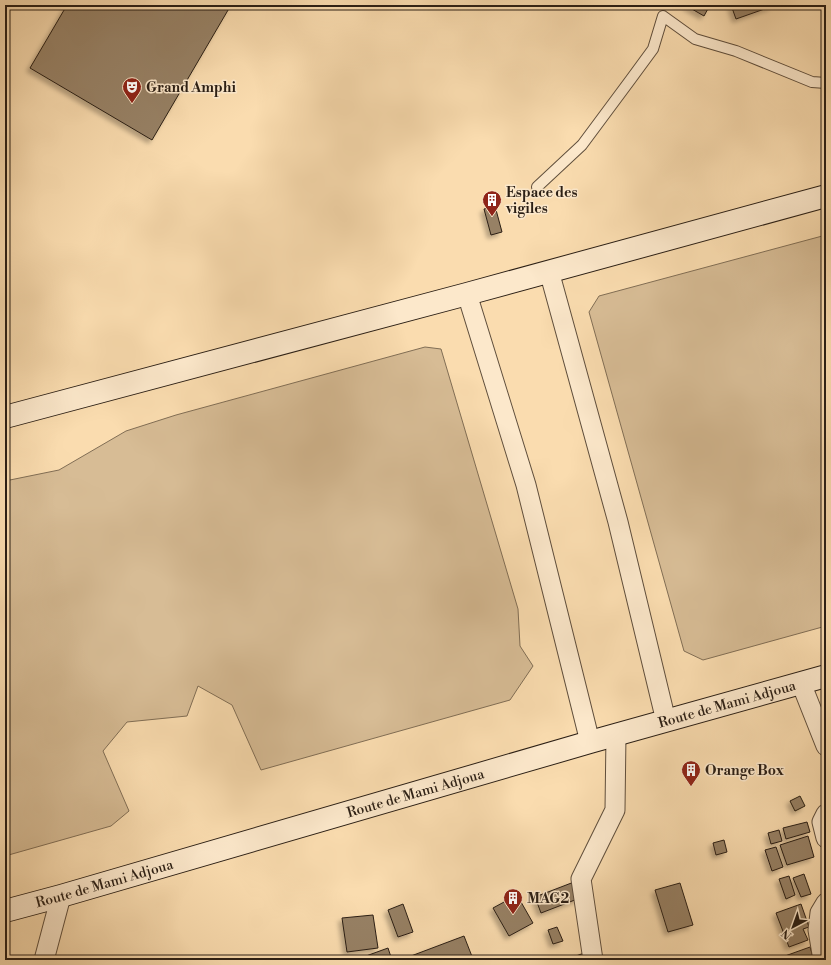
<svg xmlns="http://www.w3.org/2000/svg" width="831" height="965" font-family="'Libre Bodoni',serif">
<defs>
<filter id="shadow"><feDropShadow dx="-3.5" dy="3.5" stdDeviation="2" flood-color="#0004"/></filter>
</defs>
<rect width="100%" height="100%" fill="#fadcaf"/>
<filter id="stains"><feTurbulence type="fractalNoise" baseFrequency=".005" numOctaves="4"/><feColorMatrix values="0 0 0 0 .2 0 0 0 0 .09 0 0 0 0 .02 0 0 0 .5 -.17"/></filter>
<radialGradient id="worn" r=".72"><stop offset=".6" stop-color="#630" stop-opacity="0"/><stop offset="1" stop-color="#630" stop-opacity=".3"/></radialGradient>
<!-- green -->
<path fill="#d7bc95" stroke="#816e55" d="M826,235V626L703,660L684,651L589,312L599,296Z
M425,347L441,349L518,609L520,646L533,666L510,700L261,770L232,705L198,686L187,716L127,722L103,751L129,811L111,826L5,856V481L59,470L126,431L176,415Z"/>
<!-- building -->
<path fill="#978165" stroke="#2b1f15" filter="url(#shadow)" d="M67,5H231L152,140L30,68Z
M685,5H710L704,16Z
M731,5H772L773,6L736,19Z
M495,206L502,232L491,235L484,209Z
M800,796L805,806L795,811L790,801Z
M807,822L810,832L786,839L783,828Z
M779,830L782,841L771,844L768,833Z
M808,836L814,857L787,865L780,845Z
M724,840L727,852L716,855L713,843Z
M776,847L783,867L772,871L765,850Z
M804,874L811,894L801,897L793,878Z
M789,876L795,895L786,899L779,879Z
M574,882L580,898L541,913L535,897Z
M680,883L693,925L668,932L655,890Z
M517,895L533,923L509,936L493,908Z
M403,904L413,932L398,937L388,910Z
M801,904L809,927L803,929L808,940L789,947L776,913Z
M373,915L378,948L347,952L342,918Z
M557,927L563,941L553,944L548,930Z
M464,936L473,959L469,960H413L411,956Z
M810,947L814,960H787L785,956Z
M388,948L392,960H355Z
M587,952L590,960H574L573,957Z"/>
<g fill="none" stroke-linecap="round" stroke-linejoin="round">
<!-- lane casing -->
<g stroke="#5f4e3c" stroke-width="12">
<path id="lane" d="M537,187L582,145L631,79L653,49L663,16L695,39L736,51L812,82L826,83"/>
</g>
<!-- street casing -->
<g stroke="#5f4e3c" stroke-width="21">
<path id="street" d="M549,271L618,522L666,721
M467,294L526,485L590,742
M801,683L826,746
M826,814L822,822L826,838
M44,960L61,896
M593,960L581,879L615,810L616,735
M823,960L818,930L820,913L826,903"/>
</g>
<!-- secondary casing -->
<g stroke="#2b1f15" stroke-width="24">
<g id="secondary">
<path d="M5,417L467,294L826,196"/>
<path id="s1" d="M5,911L61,896L590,742L826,676"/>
</g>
</g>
<!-- lane -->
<use href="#lane" stroke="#fce8cb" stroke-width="10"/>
<!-- street -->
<use href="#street" stroke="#fce8cb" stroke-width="19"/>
<!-- secondary -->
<use href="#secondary" stroke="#fce8cb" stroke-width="22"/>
</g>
<!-- icons -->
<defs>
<g id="theatre-pin" transform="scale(1)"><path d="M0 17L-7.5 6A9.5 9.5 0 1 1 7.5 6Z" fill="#8f2418" stroke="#fce8cb"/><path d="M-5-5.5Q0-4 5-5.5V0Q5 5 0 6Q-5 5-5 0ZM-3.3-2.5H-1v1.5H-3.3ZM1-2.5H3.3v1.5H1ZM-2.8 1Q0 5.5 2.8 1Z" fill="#fff"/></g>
<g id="building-pin" transform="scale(1)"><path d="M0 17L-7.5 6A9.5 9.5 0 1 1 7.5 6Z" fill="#8f2418" stroke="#fce8cb"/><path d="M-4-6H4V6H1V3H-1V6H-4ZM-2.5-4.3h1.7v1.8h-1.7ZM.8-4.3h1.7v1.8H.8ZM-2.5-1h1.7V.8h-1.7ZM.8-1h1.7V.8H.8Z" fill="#fff"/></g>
</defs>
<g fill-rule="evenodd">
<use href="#theatre-pin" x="132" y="87"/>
<use href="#building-pin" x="492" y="200"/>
<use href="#building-pin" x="691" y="770"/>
<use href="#building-pin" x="513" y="898"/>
</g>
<g text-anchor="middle" stroke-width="3" stroke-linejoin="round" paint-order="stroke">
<!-- poi labels -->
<g font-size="14" font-weight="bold" fill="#2b1f15" stroke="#fce8cb" text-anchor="start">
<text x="146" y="92">Grand Amphi</text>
<text x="506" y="197">Espace des<tspan x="506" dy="16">vigiles</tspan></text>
<text x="705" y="775">Orange Box</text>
<text x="527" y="903">MAG2</text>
</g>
<!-- street labels -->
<g font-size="14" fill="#2b1f15" stroke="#fce8cb">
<text dy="5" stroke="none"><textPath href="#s1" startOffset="751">Route de Mami Adjoua</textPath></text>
<text dy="5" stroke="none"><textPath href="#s1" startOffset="427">Route de Mami Adjoua</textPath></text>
<text dy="5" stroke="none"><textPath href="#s1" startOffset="103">Route de Mami Adjoua</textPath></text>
</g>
</g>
<!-- margin -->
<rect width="831" height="965" fill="none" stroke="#fadcaf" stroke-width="20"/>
<rect x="6" y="6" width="819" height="953" fill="none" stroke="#2b1f15" stroke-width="2"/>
<rect x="10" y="10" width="811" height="945" fill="none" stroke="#2b1f15"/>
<!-- north arrow -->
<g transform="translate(793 927) rotate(221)" stroke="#fce8cb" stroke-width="3" paint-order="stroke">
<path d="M0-3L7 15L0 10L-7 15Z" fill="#2b1f15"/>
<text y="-6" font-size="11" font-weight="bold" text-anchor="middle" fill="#2b1f15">N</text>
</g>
<rect width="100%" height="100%" filter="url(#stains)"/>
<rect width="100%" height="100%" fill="url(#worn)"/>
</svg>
